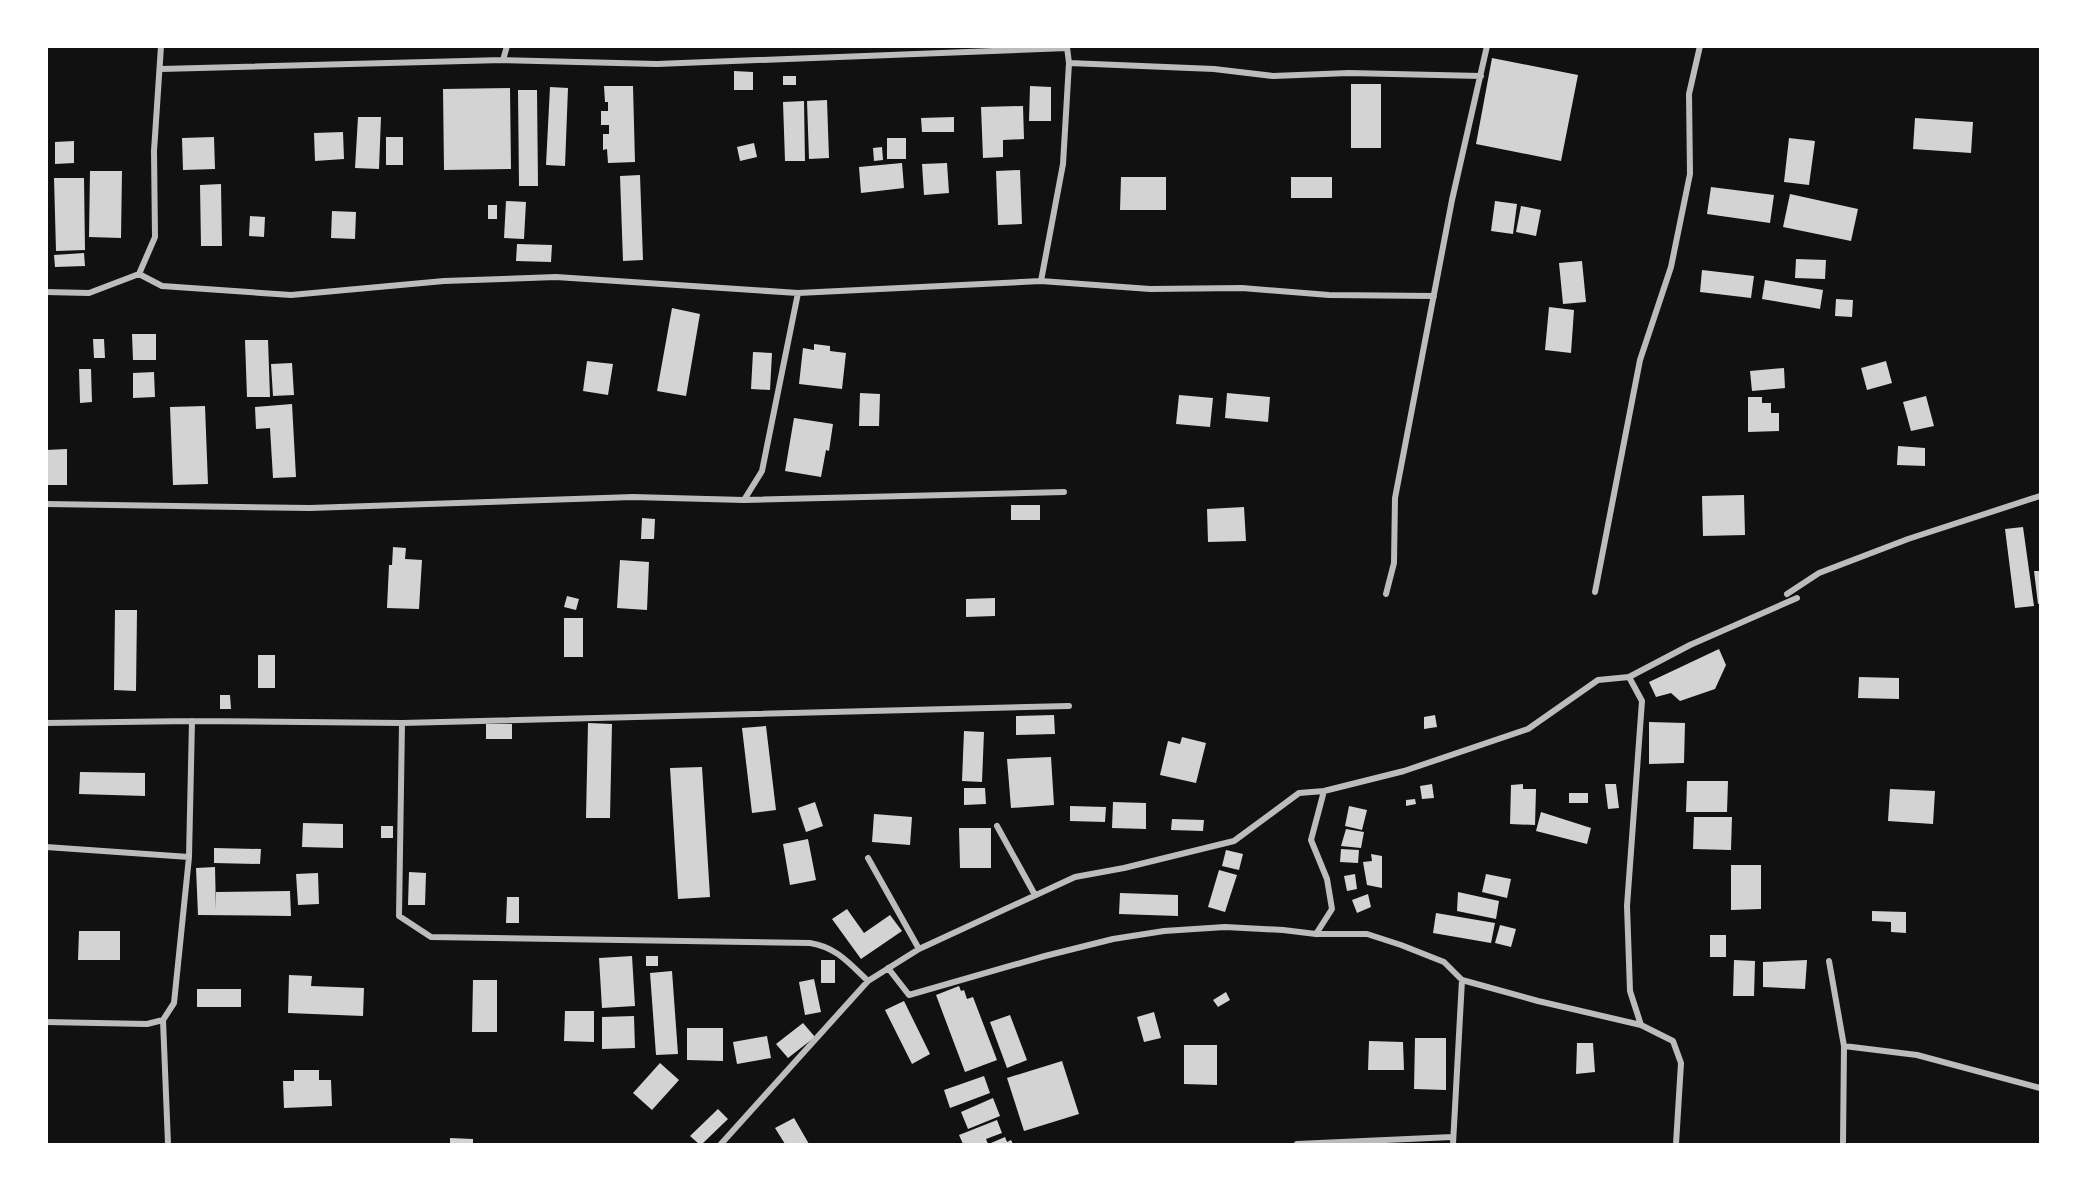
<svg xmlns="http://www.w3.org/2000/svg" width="2087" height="1191" font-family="'Golos Text',sans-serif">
<rect width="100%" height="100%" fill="#111"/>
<!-- building -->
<path fill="#d3d3d3" d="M1492,58L1578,75L1561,161L1476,144Z
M734,71L753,72V90H734Z
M783,76H796V85H783Z
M1351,84H1381V148H1351Z
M604,86H633L635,162L608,163L607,149L603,150V134H609V125H601V111H608V102H605Z
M1030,86L1051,87V121H1029Z
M550,87L568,88L565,166L546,165Z
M510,88L511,169L444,170L443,89Z
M518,90H537L538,186H519Z
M827,100L829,158L809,159L807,101Z
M804,101L805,161H785L783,102Z
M1023,106L1024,139L1003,140V157L983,158L981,107Z
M358,117H381L379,169L355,168Z
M954,117V132H922L921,118Z
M1915,118L1973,122L1971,153L1913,149Z
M343,132L344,159L315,161L314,133Z
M214,137L215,169L183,170L182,138Z
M386,137H403V165H386Z
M887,138H906V159H887Z
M1789,138L1815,141L1809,185L1784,182Z
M74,141V163L55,164V142Z
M754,143L757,157L740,161L737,147Z
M882,147L883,160L874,161L873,148Z
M902,163L904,188L861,193L859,167Z
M947,163L949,193L924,195L922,164Z
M1020,170L1022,224L998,225L996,171Z
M90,171H122L121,238L89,237Z
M640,175L643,260L623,261L620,176Z
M1121,177H1166V210H1120Z
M1291,177H1332V198H1291Z
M54,178H84L85,250L56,251Z
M221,184L222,246H201L200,185Z
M1711,187L1774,195L1770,223L1707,214Z
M1790,194L1858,209L1851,241L1783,227Z
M506,201L526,202L524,239L504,238Z
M1495,201L1517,204L1513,234L1491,231Z
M488,205H497V219H488Z
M1521,206L1541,210L1536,236L1516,232Z
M332,211L356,212L355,239L331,238Z
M250,216L265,217L264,237L249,236Z
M517,244L552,245L551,262L516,261Z
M84,253L85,266L55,267L54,255Z
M1796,259L1826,260L1825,279L1795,278Z
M1582,261L1586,302L1563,304L1559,263Z
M1702,270L1754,276L1751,298L1700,292Z
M1765,280L1823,290L1820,309L1762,299Z
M1836,299L1853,300L1852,317L1835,316Z
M1549,307L1574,310L1571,353L1545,350Z
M672,308L700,314L686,396L657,391Z
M132,334H156V360H133Z
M93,339H104L105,358H94Z
M245,340H268L270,397H247Z
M814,344L830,346V351L846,353L842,389L799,384L803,348L814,350Z
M753,352L772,353L770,390L751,389Z
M587,361L613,364L608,395L583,391Z
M1886,361L1892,383L1867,390L1861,368Z
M292,363L294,395L273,396L271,364Z
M1784,368L1785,388L1752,391L1750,371Z
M79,369H91L92,402L80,403Z
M154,372L155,397L133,398V373Z
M860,393L880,394L879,426H859Z
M1227,393L1270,397L1268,422L1225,418Z
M1179,395L1213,398L1210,427L1176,424Z
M1926,396L1934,426L1911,431L1903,402Z
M1748,397H1762V403H1771V413H1779V431L1748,432Z
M292,404L296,477L273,478L270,428L256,429L255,407Z
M205,406L208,484L173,485L170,407Z
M794,418L833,424L829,451L826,450L821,477L785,471Z
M1898,446L1925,448V466L1897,465Z
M67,449V485H46V450Z
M1744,495L1745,535L1703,536L1702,496Z
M1011,505H1040V520H1011Z
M1244,507L1246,541L1208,542L1207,509Z
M642,518L655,519L654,539H641Z
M2023,527L2034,606L2015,608L2005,529Z
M393,547L406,548L405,559L422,560L419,609L387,608L389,565H392Z
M620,560L649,562L647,610L617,608Z
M2034,571H2040V603L2038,604Z
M567,596L579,599L576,610L564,607Z
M995,598V616L966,617V599Z
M115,610H137L136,691L114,690Z
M564,618H583V657H564Z
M1719,649L1726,665L1715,689L1680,701L1671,693L1656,697L1649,682Z
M258,655H275V688H258Z
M1859,677L1899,678V699L1858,698Z
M220,695H230L231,709H220Z
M1054,715L1055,734L1016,735V716Z
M1435,715L1437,727L1424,729V717Z
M1649,722L1685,723L1684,763L1649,764Z
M588,723L612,724L610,818H586Z
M486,724H512V739H486Z
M766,726L776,810L752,813L742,728Z
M964,731L984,732L982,782L962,781Z
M1182,737L1206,743L1196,783L1160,775L1168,741L1180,744Z
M1051,757L1054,805L1011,808L1007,759Z
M702,767L710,897L678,899L670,768Z
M80,772L145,773V796L79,794Z
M1687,781H1728L1727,812H1686Z
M1432,784L1434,798L1422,799L1420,786Z
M1523,784V789H1536L1535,825L1510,824L1511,785Z
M1605,784H1616L1619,808L1608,809Z
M964,788H985L986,804L964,805Z
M1890,789L1935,791L1933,824L1888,821Z
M1569,793H1588V803H1569Z
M1415,799L1416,804L1406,806V800Z
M815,802L823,826L806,832L798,808Z
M1113,802L1146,803V829L1112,828Z
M1070,806L1106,807L1105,822L1070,821Z
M1349,806L1367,810L1362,830L1345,826Z
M1541,812L1591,828L1587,844L1536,831Z
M874,814L912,817L910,845L872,842Z
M1694,817H1732L1731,850L1693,849Z
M1172,819L1204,820L1203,831L1171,830Z
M303,823L343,824V848L302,847Z
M381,826H393V838H381Z
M959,828H991V868H960Z
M1346,829L1364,832L1361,848L1341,846Z
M808,839L816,880L790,885L783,844Z
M214,848L261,849L260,864L214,863Z
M1341,849L1359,850L1358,863L1340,862Z
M1226,850L1243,854L1239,870L1222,866Z
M1371,854L1382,856V888L1367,885L1363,862L1372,861Z
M1731,865H1761V909L1731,910Z
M215,867L216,911V892L290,891L291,916L198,915L196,868Z
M1219,870L1237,875L1225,912L1208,907Z
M409,872L426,873L425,905H408Z
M318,873L319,904L298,905L296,874Z
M1355,874L1357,889L1347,891L1344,876Z
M1486,874L1511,879L1507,898L1482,892Z
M1458,892L1499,901L1496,919L1457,911Z
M1120,893L1178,895V916L1119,914Z
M1368,894L1371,907L1357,913L1352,900Z
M507,897H519V923H506Z
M847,909L864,933L890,915L902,931L861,959L832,919Z
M1872,911L1906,912V933L1891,932V922L1872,921Z
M1436,913L1495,923L1491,943L1433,933Z
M1500,925L1516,929L1511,947L1495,943Z
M79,931H120V960H78Z
M1710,935H1726V957H1710Z
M632,956L635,1006L602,1008L599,958Z
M646,956H658V966H646Z
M821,960H835V983H821Z
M1734,960L1755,961L1754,996H1733Z
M1807,960L1805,989L1763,987V962Z
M672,971L678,1054L656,1055L650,973Z
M289,975L312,976L311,986L364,988L363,1016L288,1013Z
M814,979L821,1012L805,1015L799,982Z
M473,980H497V1032H472Z
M959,986L961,991L964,990L967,999L973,997L997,1060L965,1072L936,995Z
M197,989H241V1007H197Z
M1226,992L1230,1000L1218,1007L1213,1000Z
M904,1001L930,1054L912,1064L885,1010Z
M565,1011H594V1042L564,1041Z
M1154,1012L1161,1038L1144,1042L1137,1017Z
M1010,1015L1027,1060L1007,1068L990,1022Z
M634,1016L635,1048L602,1049V1017Z
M803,1023L815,1037L788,1058L776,1044Z
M687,1028H723V1061L687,1060Z
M767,1036L771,1058L737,1064L733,1042Z
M1415,1038H1446V1090L1414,1089Z
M1369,1041L1403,1042L1404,1070H1368Z
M1577,1043H1593L1595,1072L1576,1074Z
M1184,1045H1217V1085L1184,1084Z
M1062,1061L1079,1114L1024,1131L1007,1078Z
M660,1063L679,1080L652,1110L633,1093Z
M294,1070H319V1080H331L332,1106L284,1108L283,1081H294Z
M984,1076L990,1093L950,1108L944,1090Z
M993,1098L1000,1116L968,1129L961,1112Z
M718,1109L728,1119L702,1144H699L690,1136Z
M794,1118L809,1144H785L775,1128Z
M997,1120L1002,1133L986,1139L988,1144H963L959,1135Z
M1005,1137L1007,1142L1011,1140L1013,1144H992L991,1143Z
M450,1138L473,1139V1144H450Z"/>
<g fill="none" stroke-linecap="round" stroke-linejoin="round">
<!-- minor -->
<path stroke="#bcbcbc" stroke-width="6" d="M503,60L507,46
M1069,63L1214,69L1273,76L1349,73L1481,76
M161,69L503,60L657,64L1067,48
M139,274L162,286L291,295L444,281L556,277L798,293L1041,281L1150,289L1242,288L1329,295L1434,296
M1041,281L1063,164L1069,63L1067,47
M46,292L89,293L139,274L155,237L154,151L161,46
M744,500L1064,492
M46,504L310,508L633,497L744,500L762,471L798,293
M1595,592L1640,360L1671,267L1690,174L1689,94L1700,46
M1386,594L1394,563L1395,498L1452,200L1487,46
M1787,594L1819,573L1908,539L2040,496
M1629,677L1642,701L1627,906L1630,991L1641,1025L1673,1041L1681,1063L1676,1144
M46,723L192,721L402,723L1069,706
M402,723L399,916L431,937L810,943C836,947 849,963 868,981L919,949L1075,877L1124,868L1234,841L1299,793L1324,791L1404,771L1528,729L1598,680L1629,677L1690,645L1797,598
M997,826L1035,895
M46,847L189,857L192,721
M868,858L919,949
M1316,934L1332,909L1327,879L1311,840L1324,791
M1829,961L1844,1046L1843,1144
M888,968L909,995L1045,956L1113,939L1164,931L1225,927L1283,930L1316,934H1367L1401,945L1444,962L1462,980L1538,1001L1641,1025
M163,1020L168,1144
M46,1022L147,1024L163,1020L174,1003L189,857
M1844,1046L1917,1055L2040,1088
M721,1144L868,981
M1297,1144L1452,1137
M1453,1144L1462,980"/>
</g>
<!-- border -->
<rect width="2087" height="1191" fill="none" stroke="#ffffff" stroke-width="96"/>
</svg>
